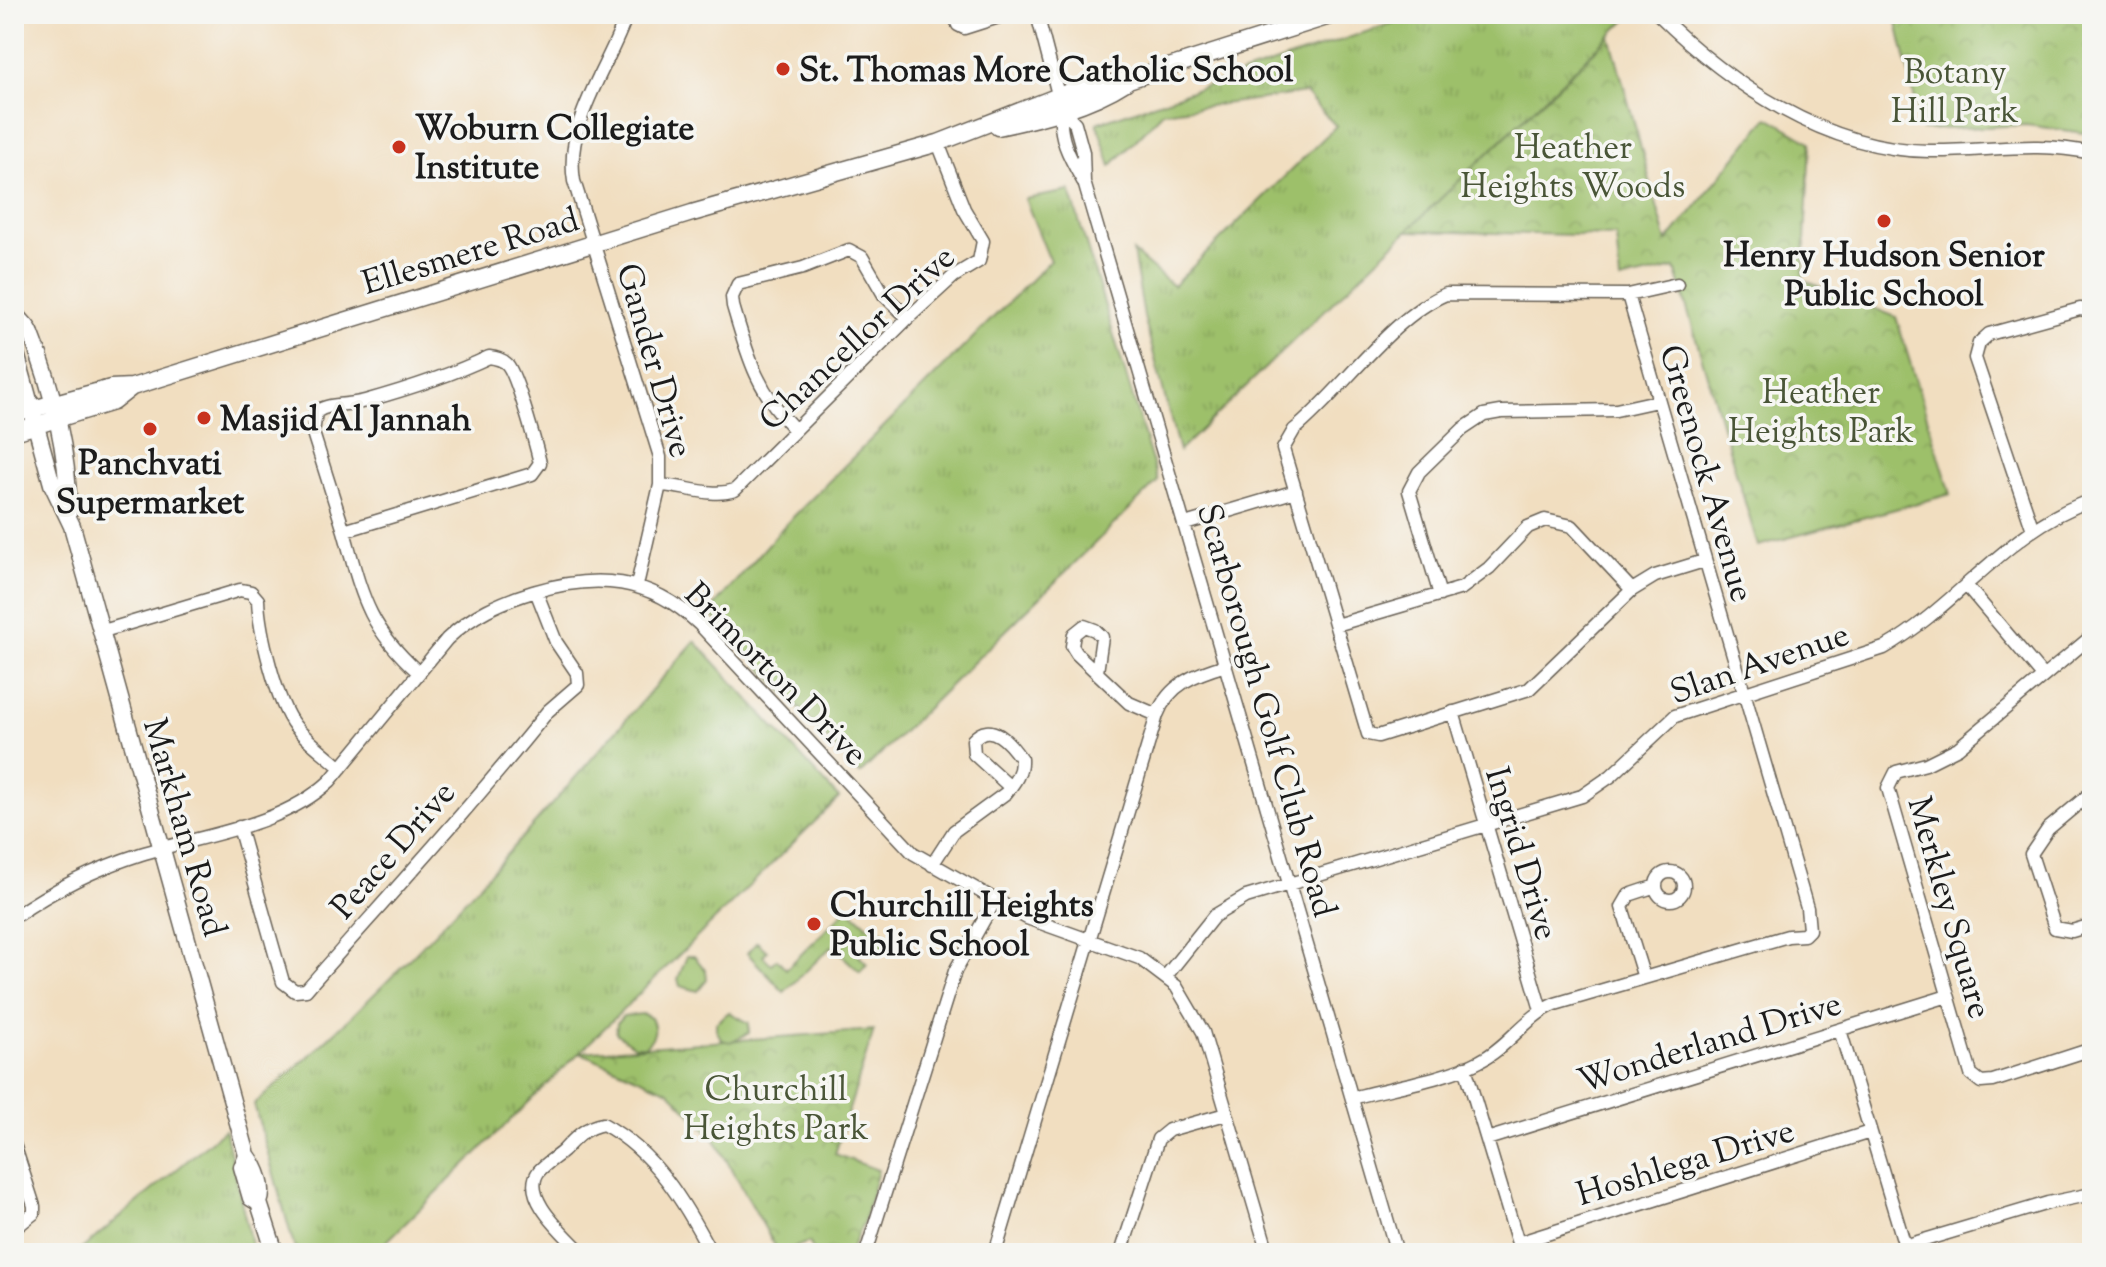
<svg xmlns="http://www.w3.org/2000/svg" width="2106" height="1267" font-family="'Sorts Mill Goudy',serif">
<defs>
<pattern id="grass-tufts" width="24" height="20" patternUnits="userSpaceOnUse" patternTransform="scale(2)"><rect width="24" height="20" fill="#9dc06a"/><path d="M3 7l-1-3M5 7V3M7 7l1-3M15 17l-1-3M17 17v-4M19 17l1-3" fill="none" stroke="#87a45b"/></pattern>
<pattern id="park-crowns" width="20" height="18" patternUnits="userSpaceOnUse" patternTransform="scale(2)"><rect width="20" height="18" fill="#9dc06a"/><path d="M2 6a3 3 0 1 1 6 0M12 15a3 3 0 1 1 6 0" fill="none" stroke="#87a45b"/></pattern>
</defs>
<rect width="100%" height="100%" fill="#f6f6f2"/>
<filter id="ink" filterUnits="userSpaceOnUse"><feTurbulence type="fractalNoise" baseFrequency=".0125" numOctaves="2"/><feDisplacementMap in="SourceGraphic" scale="16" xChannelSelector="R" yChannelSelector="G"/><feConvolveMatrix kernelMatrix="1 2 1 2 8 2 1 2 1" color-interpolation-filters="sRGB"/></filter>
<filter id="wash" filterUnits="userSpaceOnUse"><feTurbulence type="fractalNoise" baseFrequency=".006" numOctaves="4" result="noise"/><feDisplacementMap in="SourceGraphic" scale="32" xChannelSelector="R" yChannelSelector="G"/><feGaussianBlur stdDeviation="1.8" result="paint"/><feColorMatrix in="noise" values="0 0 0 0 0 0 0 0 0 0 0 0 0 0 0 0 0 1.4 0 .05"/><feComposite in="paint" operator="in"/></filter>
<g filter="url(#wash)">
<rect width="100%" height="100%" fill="#f1dec0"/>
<!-- grass -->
<path fill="url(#grass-tufts)" stroke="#5c6e43" stroke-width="2" d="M1419,14H1632L1179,451L1144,317L1133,252L1173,286L1336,126L1305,93L1163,112L1111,166L1097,123Z
M1070,191L1158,481L860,774L709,612L785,525L1050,261L1025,199Z
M695,641L839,798L375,1253H296L254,1104C418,967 553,801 695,641Z
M225,1129L253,1253H77Z"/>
<!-- park -->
<path fill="url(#park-crowns)" stroke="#5c6e43" stroke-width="2" d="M1895,14H2092V134L2026,125L1922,130Z
M1610,36L1667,242L1768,117L1810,142L1803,280L1896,317L1951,494L1758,546L1675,268L1620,281L1616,236L1407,231Z
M848,908L877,934L882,930L893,942L884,949L874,939L857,935L859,956L867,964L860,972L832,946L784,992L747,953L757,942L767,951L763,956L771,964L777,959L786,969Z
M874,1030L835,1154L878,1170L864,1221L849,1253H815L809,1242L779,1253L714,1138L669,1091L579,1052Z"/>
<!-- pitch -->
<path fill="#9dc06a" stroke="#5c6e43" stroke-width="2" d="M687,956H694L706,971L707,980L698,991L680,986L678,979Z
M729,1012L749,1023V1033L730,1042L722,1040L716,1030V1023Z
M643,1014L651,1018C657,1030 655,1037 645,1046H634L616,1033L617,1023L623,1016Z"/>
</g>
<g filter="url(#ink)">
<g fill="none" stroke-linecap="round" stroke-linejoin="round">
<!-- minor casing -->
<g stroke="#676055" stroke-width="15">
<path id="minor" d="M627,14C609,67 564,123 574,181L660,457V485L637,585
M954,14L958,25L964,28L1008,14
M1037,14L1062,110L1075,123L1083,152L1084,182L1397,1253
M1658,14C1729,84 1826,150 1929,151C1987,152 2033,140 2092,153
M1062,110C1057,136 1070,158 1083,181
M1677,284L1628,295L1446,294C1391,317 1342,391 1294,430L1283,449L1368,734L1378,736L1529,689L1632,590L1655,576L1704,561
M795,430C757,391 748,357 733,306L732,297L738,284L803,268L849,250L862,257L884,295L908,318
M660,485C684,486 712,498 735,490L908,318L954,276L979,261L983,241L964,209L938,143
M1185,524L1296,491
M2032,527L1975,358L1979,343L1989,334L2080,309L2092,311
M344,531L313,433L316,412C330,402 349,406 365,401C408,389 449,376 489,357C496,358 502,359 507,364C517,375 536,446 540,463L532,474L344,531C362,595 367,626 418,672
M1966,585L2042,675
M1440,595L1409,491L1419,472L1463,429L1484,415L1501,412L1616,410L1657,401
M1336,625L1462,588L1489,568L1528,527L1545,520L1572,526L1632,590
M100,632L240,590L251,592L258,600C259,630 276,702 295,726C307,741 326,754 341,768
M2092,636L1958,748L1926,764L1896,772L1888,788L1971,1074L1981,1082L1993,1081L2092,1049
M1097,672L1102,637L1095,630L1084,626L1074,634L1072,646L1077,654L1129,703L1157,715
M1453,712L1541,1010
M2092,792L2048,829L2031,854L2055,928L2072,931L2092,925
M239,827L283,982L295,991L306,990C387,898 471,807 548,711L578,685L577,673L556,642L536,591
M932,865L954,831L1006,793C1014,783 1022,773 1021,759C1010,743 991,719 973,740L974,754L1010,787
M1656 886a14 14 0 1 1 28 0a14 14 0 1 1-28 0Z
M14,917C54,889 94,869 141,854C203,835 281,827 330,781L447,639C472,615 500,602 533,592C596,573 650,577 699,624L913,853L1027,918L1139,958L1176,986L1203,1032L1268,1253
M1166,976L1214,916L1246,897L1582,796L1611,776L1675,716L1884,648C1960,604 2007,529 2092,500
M1644,978L1622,907L1629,895L1656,886
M1840,1030L1905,1246
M1465,1067L1521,1253
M1352,1098C1388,1088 1449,1078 1480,1061C1508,1047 1526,1016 1555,1004L1788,936L1804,935L1809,930L1807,908L1628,295
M1487,1139L1948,996
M14,1144L34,1206V1213L14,1229
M1518,1243L1870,1132
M582,1253C567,1236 519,1197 539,1171C545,1164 555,1158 563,1151C575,1138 585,1127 603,1124C655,1152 685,1203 711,1253
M866,1253L955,971L994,902
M995,1253L1157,715C1169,684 1195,674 1226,665
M1121,1253L1158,1139L1169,1130L1226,1114
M1881,1253L2048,1203L2092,1194"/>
</g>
<!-- major casing -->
<g stroke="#676055" stroke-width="19">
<path id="major" d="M998,127C1040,118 1089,106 1126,82
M14,309C17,320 28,324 31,334C52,386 70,459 68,515
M14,346L52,484L72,526L247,1155C257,1168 265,1188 259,1203
M14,414L111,388L132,387L692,213L938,143L1074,90L1128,80L1336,14
M14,432L113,402L132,387
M247,1155L242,1167L251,1198L259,1203L275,1253"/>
</g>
<!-- minor -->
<use href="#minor" stroke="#fff" stroke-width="12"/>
<!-- major -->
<use href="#major" stroke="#fff" stroke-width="16"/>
</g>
</g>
<!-- markers -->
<g fill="#c8321e" stroke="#f6f6f2" stroke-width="3">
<circle cx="783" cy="69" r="8"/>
<circle cx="399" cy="147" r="8"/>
<circle cx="1884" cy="221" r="8"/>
<circle cx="204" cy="418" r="8"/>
<circle cx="150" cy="429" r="8"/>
<circle cx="814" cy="924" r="8"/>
</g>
<g text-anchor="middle" stroke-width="7" stroke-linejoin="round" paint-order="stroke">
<!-- poi labels -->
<g font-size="34" font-weight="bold" fill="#1c1c1c" stroke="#f6f6f2" text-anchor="start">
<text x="799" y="81">St. Thomas More Catholic School</text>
<text x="415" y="139">Woburn Collegiate<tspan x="415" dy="39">Institute</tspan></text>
<text x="1884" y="266" text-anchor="middle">Henry Hudson Senior<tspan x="1884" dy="39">Public School</tspan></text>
<text x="220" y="430">Masjid Al Jannah</text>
<text x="150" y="474" text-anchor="middle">Panchvati<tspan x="150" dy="39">Supermarket</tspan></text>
<text x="830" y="916">Churchill Heights<tspan x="830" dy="39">Public School</tspan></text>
</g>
<!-- park labels -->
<g font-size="34" fill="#495537" stroke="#f6f6f2">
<text x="1955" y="83">Botany<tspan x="1955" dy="39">Hill Park</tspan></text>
<text x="1573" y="158">Heather<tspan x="1573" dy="39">Heights Woods</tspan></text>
<text x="1821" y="403">Heather<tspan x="1821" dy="39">Heights Park</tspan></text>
<text x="776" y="1100">Churchill<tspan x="776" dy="39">Heights Park</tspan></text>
</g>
<!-- street labels -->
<g font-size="34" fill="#1c1c1c" stroke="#f6f6f2">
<text transform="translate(470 250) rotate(-17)" y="12">Ellesmere Road</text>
<text transform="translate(856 337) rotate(-43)" y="12">Chancellor Drive</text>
<text transform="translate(656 360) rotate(74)" y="12">Gander Drive</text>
<text transform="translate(1708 473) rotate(74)" y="12">Greenock Avenue</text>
<text transform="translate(1759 662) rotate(-19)" y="12">Slan Avenue</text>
<text transform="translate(777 673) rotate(45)" y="12">Brimorton Drive</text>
<text transform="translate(1268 710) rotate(74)" y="12">Scarborough Golf Club Road</text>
<text transform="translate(186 827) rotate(74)" y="12">Markham Road</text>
<text transform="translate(392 849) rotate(-49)" y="12">Peace Drive</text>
<text transform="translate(1523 853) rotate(73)" y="12">Ingrid Drive</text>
<text transform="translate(1951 907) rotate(74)" y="12">Merkley Square</text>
<text transform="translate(1709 1041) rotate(-17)" y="12">Wonderland Drive</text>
<text transform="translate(1685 1161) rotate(-17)" y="12">Hoshlega Drive</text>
</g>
</g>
<!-- margin -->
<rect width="2106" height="1267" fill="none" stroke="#f6f6f2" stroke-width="48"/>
</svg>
